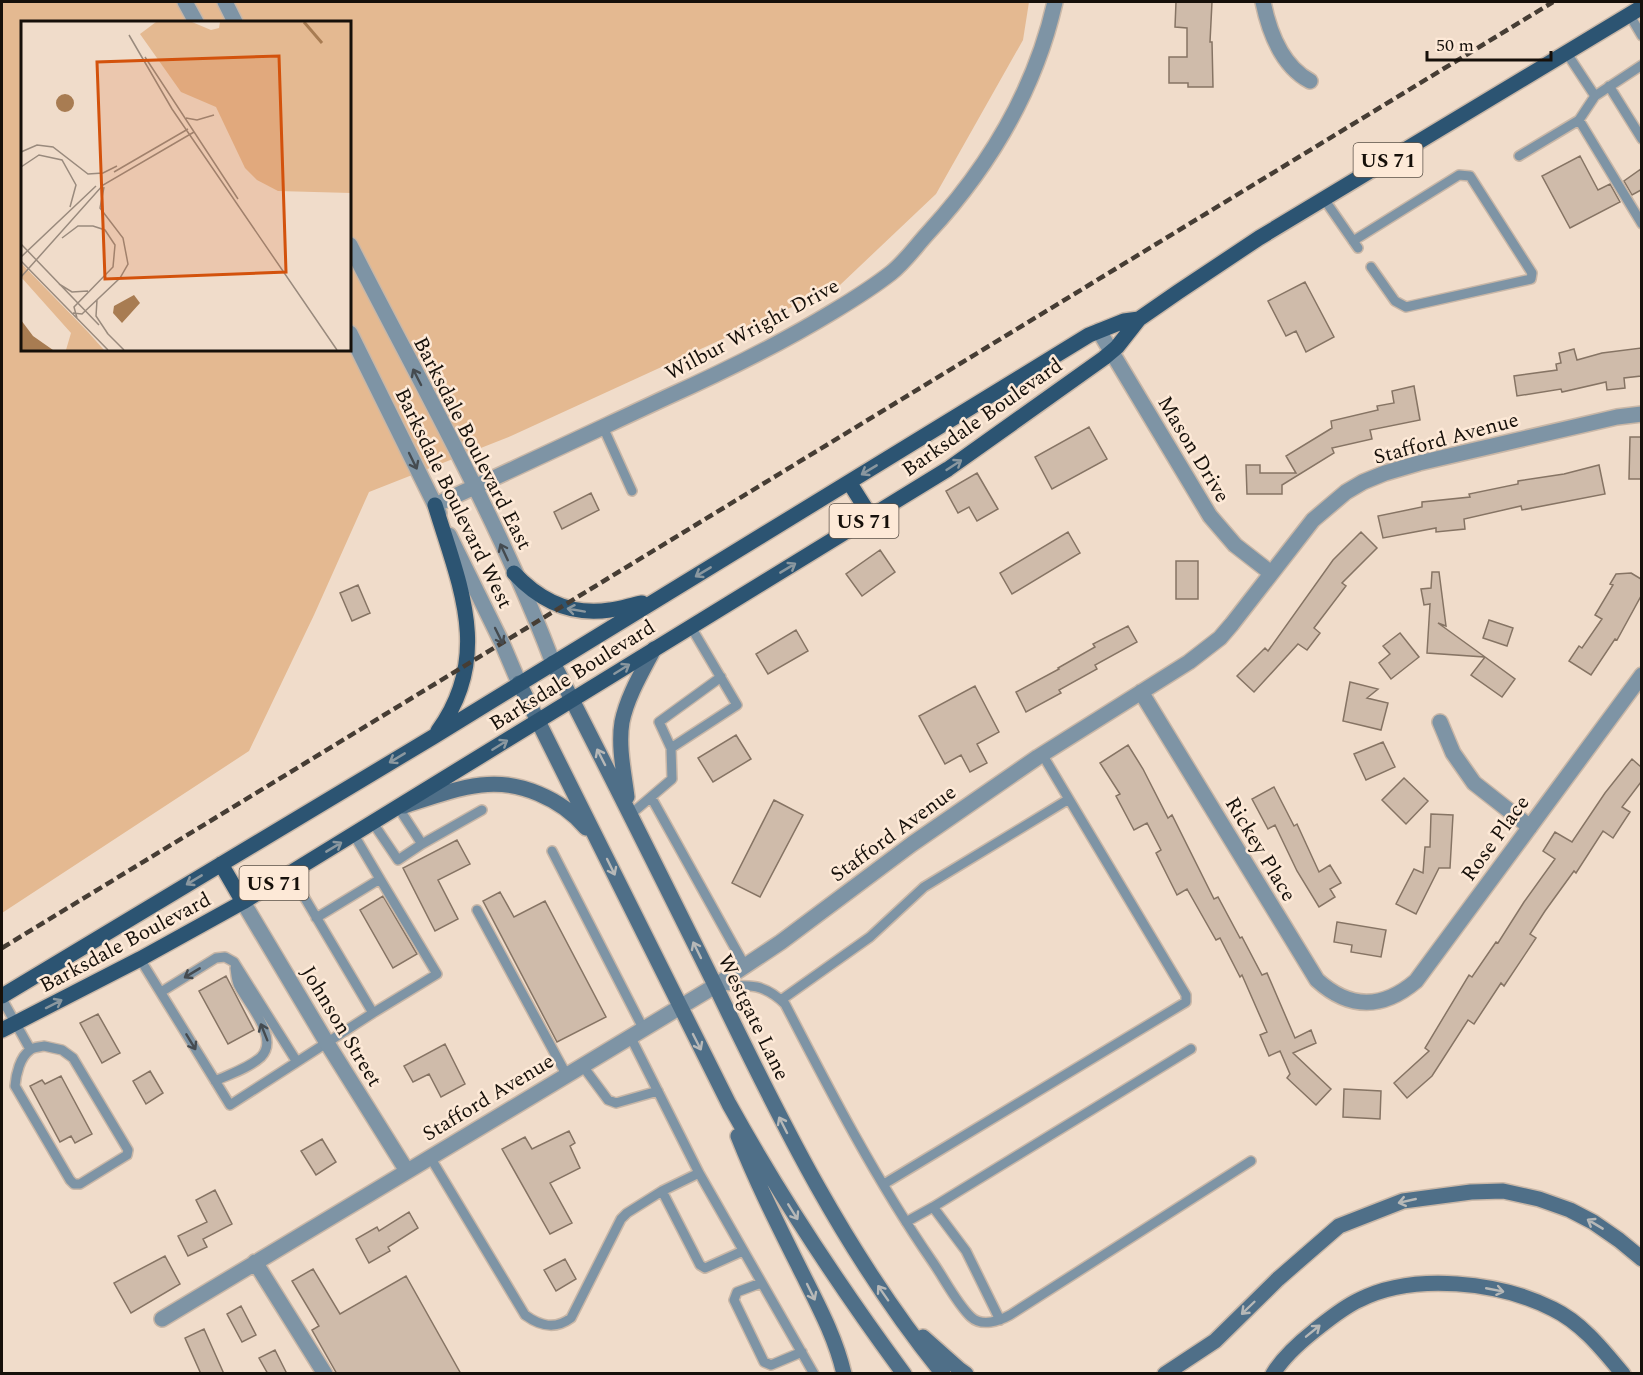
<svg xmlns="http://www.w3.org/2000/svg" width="1643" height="1375" font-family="Spectral,serif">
<rect width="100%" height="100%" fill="#f0dcca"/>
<!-- green -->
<path fill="#e4b991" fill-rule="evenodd" d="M2,2H1029L1023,40L936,194L840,285L511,436L369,492L314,615L249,751L2,913ZM22,22H350V350H22Z"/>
<!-- building -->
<path fill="#cfbbaa" stroke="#867464" stroke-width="1.5" d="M1176,2H1212L1210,42H1212L1213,87H1188V83H1169V57H1187V28L1175,27Z
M1580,156L1598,190L1610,184L1620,202L1570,228L1542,176Z
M1641,169V190L1632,195L1624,181Z
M1305,282L1334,337L1306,352L1296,331L1286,336L1268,301Z
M1641,348V376L1624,378L1625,388L1607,390L1606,382L1562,392L1561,389L1517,396L1514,376L1557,370L1556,364L1561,363L1559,353L1574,349L1577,360L1602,353Z
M1414,386L1420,420L1370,430L1372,439L1332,448L1334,453L1282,485V494H1247L1246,465H1260V473H1296L1286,456L1332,428L1331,421L1378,410L1377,406L1394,403L1392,391Z
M1089,427L1107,459L1052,489L1035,457Z
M1630,437H1641V479H1629Z
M1599,465L1605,494L1522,510L1521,506L1464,519L1465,529L1436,532V528L1383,538L1378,516L1422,507V502L1470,497L1469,494L1518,484V481L1564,474Z
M977,473L998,509L977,521L969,507L958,513L946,491Z
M591,493L599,510L562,529L554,512Z
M1068,532L1080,553L1012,594L1000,573Z
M1361,532L1377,548L1342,583L1346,586L1314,628L1320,633L1307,650L1298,644L1254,692L1237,676L1265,648L1268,651L1333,560Z
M880,550L895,572L862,596L846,574Z
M1176,561H1198V599H1176Z
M1432,572H1439L1446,626L1438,623L1485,657L1427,653L1430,604L1424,605L1421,589L1431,588Z
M1631,573L1641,579V596L1617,640L1615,639L1591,675L1569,661L1579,646L1582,648L1602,619L1595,615L1613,585L1610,584L1616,574Z
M358,585L370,613L352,621L340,593Z
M1489,620L1513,628L1507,646L1483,638Z
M1128,626L1137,642L1095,665L1097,669L1059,690L1061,693L1026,712L1016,692L1059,669L1058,668L1095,647L1093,644Z
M796,630L808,651L768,674L756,654Z
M1400,633L1419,657L1391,679L1379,663L1390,654L1383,646Z
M1485,657L1515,679L1502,697L1471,675Z
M1350,682L1378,689L1367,698L1388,703L1381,730L1343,721Z
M975,686L999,732L977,744L987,763L970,772L961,755L945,764L919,716Z
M736,735L751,759L713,782L698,758Z
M1383,742L1395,767L1366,780L1354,754Z
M1128,745L1143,769L1168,818L1172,815L1214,899L1218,897L1240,938L1242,937L1262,975L1267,973L1295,1038L1311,1030L1316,1043L1293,1053L1331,1089L1316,1105L1287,1078L1290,1074L1280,1051L1269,1056L1260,1035L1267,1032L1242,975L1240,977L1220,938L1216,940L1187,889L1177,895L1156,853L1161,850L1147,823L1134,830L1116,796L1120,794L1100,763Z
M1632,759L1641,767V782L1622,807L1630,812L1613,838L1603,831L1576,873L1574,871L1545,911L1530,934L1536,938L1504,986L1501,983L1474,1024L1468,1020L1432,1076L1407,1098L1394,1083L1429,1051L1425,1048L1469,975L1472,977L1496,942L1498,943L1524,902L1555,859L1543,851L1555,832L1572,842L1605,793Z
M1404,778L1428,801L1406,824L1382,800Z
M1274,787L1294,826L1297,824L1319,872L1330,865L1341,883L1330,889L1335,897L1319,907L1297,871L1275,825L1268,829L1252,799Z
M774,800L803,815L760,897L732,883Z
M1431,814L1453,815L1450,868H1439L1416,914L1396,904L1414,869L1423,873L1425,847H1430Z
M457,840L470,864L438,880L458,919L435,931L403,868Z
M500,892L514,917L545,901L606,1017L557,1042L483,901Z
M383,896L417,954L393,968L360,910Z
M1337,922L1386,930L1381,957L1351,952L1352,945L1334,942Z
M226,976L254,1030L228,1044L199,991Z
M98,1014L120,1053L102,1063L80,1023Z
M445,1044L465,1084L441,1097L429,1074L413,1082L404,1066Z
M150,1071L163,1093L146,1104L133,1081Z
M61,1076L92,1134L75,1143L71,1136L60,1142L30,1086L42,1080L45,1084Z
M1344,1089L1381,1091L1380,1119L1343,1117Z
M569,1131L575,1143L570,1146L580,1168L550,1183L572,1223L550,1234L502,1149L525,1137L532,1149Z
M322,1139L336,1162L316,1175L301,1151Z
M215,1190L232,1224L203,1239L207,1247L188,1256L178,1236L207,1222L196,1200Z
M409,1212L418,1228L388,1247L390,1251L369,1263L356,1239L377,1227L379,1231Z
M165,1256L180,1284L131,1313L114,1283Z
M565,1259L576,1279L556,1291L544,1270Z
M313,1269L340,1314L406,1276L461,1374H337L312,1330L319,1326L292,1281Z
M241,1306L256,1335L242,1342L227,1314Z
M204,1329L224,1374H201L185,1338Z
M275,1350L287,1374H268L259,1358Z"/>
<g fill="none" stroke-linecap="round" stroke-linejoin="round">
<!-- lane casing -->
<g stroke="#c9b7a7" stroke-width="12">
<path id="lane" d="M1629,14L1642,36
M1566,52L1595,96
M1609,86L1642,139
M1579,120L1642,224
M1519,156L1579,120L1595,96L1642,65
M1324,199L1358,248
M1353,241L1459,175L1470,176L1532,273L1531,279L1406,307L1395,301L1371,267
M603,427L632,491
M691,627L737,705L671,748L659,722L721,677
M651,797L745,966
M398,807L422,844
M631,814L672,779L671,748
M373,823L398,860L422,844L482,810
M354,835L380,879
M552,851L643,1028
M290,873L373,1013L437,974L380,879L316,918
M477,910L566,1074
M140,959L230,1105L373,1013
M717,986C746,985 763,982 785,1004C830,1091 876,1180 932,1261C944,1278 957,1304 971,1317C982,1327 999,1321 1010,1315L1251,1161
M161,992L216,958L225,957L234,962L297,1062
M2,999L30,1049
M781,1000L870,937L924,887L1069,799
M630,1036L699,1173L814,1374
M44,1046L62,1050L73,1058L128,1150L127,1155L80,1184H74L70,1180L15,1086C16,1074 20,1057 30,1050C33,1047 40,1047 44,1046Z
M582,1065L608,1100L616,1103L658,1091
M215,1081C230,1074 249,1068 261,1057C280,1038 248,1004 239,986C236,981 236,974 235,968
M430,1157L525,1315C540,1326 555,1330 571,1318L621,1219L627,1213L662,1191
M699,1173L662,1191L700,1265L705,1268L743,1251
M884,1184L1186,1002V995L1042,754
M933,1207L1191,1049
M906,1222L933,1207L966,1251L1000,1320
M761,1283L737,1292L734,1300L764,1362L771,1365L802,1352"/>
</g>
<!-- street casing -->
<g stroke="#c9b7a7" stroke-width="18">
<path id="street" d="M185,2L196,22
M225,2L235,22
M1263,2C1269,31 1282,66 1310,81
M350,245C419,381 499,520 553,663
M1099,331L1210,516L1235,545L1271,573
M350,333L439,513
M435,505C512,470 588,434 665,398C723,372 780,344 834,311C854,299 873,287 891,273C905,262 916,246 928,233C989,167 1035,90 1055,2
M449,535L502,643L519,683
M1141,692L1317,980C1350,1010 1383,1009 1416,981L1642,675
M1440,722L1453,753L1474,783L1530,827
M243,902L327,1043L407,1171
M255,1262L325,1374
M162,1319L715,986L781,942L912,844L1038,757L1189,662L1220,638L1232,624L1313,520L1346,492L1363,482L1385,473L1419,463L1617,417L1642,414"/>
</g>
<!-- secondary casing -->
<g stroke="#c9b7a7" stroke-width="18">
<path id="secondary" d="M553,663C608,769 661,876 714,983C780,1120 846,1255 943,1374
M519,683L729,1104C781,1198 840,1287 904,1374
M627,797C624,773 618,746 622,722C627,697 642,672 654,649
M404,806C429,798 455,788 481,785C519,780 562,799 586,828
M738,1136C757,1184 780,1229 803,1275C819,1307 836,1339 844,1374
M923,1337L959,1369L966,1374
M1165,1374L1215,1341L1278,1279L1339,1226L1403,1201L1471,1192L1503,1191L1539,1199L1570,1210L1593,1222L1619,1240L1642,1259
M1273,1374C1283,1357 1299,1343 1314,1331C1328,1320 1342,1308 1359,1300C1414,1272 1500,1282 1553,1309C1582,1323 1603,1350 1623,1374"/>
</g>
<!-- primary casing -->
<g stroke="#c9b7a7" stroke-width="18">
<path id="primary" d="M849,482L871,517
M435,505C459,584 493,655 438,731
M514,573C540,601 571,616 610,610C621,609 631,605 642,603
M221,864L243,902
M2,996L433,737L1089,335L1124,321L1139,319
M2,1030L140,959L243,902L948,469L1104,358L1117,347L1139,319L1178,292L1259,238L1642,7"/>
</g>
<!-- lane -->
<use href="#lane" stroke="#7e94a5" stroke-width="9"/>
<!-- street -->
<use href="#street" stroke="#7e94a5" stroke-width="15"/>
<!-- secondary -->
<use href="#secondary" stroke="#4f6f88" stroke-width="15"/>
<!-- primary -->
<use href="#primary" stroke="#2c5472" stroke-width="15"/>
<!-- rail -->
<path stroke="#463d34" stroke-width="4.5" stroke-dasharray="9 4.5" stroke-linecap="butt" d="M2,948L1553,2"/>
</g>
<!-- one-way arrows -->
<defs><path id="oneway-shaft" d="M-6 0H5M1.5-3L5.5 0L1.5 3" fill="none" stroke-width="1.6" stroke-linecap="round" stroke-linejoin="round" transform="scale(1.5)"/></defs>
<g stroke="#454b50">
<use href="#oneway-shaft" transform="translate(417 377) rotate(-117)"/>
<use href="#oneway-shaft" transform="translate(413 461) rotate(64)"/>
<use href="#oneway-shaft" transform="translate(504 552) rotate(-115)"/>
<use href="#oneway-shaft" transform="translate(499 636) rotate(64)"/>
<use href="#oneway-shaft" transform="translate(192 973) rotate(149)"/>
<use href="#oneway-shaft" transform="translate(264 1032) rotate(-112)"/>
<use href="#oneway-shaft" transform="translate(191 1042) rotate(59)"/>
</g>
<g stroke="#8a979f">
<use href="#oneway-shaft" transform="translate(954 465) rotate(-33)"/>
<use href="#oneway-shaft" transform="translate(869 470) rotate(149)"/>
<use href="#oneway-shaft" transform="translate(788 568) rotate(-31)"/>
<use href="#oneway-shaft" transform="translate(703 572) rotate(149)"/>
<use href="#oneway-shaft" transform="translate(576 610) rotate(-170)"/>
<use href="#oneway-shaft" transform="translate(622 669) rotate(-32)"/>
<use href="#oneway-shaft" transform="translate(500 745) rotate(-32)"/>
<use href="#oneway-shaft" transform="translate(397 758) rotate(149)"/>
<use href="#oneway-shaft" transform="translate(334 847) rotate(-31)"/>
<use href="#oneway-shaft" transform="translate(194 880) rotate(149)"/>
<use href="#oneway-shaft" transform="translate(54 1004) rotate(-27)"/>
</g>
<g stroke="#b7b8b7">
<use href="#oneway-shaft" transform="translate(601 757) rotate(-117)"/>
<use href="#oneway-shaft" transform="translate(611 867) rotate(64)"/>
<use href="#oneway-shaft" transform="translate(697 950) rotate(-116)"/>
<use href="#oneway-shaft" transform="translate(697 1042) rotate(63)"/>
<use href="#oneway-shaft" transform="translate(783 1125) rotate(-117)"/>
<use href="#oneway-shaft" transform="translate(1407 1201) rotate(167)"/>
<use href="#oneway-shaft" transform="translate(793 1212) rotate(58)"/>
<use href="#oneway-shaft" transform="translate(1595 1224) rotate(-149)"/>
<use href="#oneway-shaft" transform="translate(1495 1290) rotate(11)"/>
<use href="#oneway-shaft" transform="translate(811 1292) rotate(64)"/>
<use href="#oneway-shaft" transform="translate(883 1293) rotate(-125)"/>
<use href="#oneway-shaft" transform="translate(1248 1308) rotate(136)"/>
<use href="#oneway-shaft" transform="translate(1313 1331) rotate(-39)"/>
</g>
<g text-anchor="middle" stroke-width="5" stroke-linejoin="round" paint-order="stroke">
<!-- shield labels -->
<g fill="#fde9d7" stroke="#5b5148" stroke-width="1.5">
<rect x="1353.5" y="143" width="69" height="34" rx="4.5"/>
<rect x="829.5" y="504" width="69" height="34" rx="4.5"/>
<rect x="239.5" y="866" width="69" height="34" rx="4.5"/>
</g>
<g font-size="20" font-weight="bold" fill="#16100a">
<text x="1388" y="167">US 71</text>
<text x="864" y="528">US 71</text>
<text x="274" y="890">US 71</text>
</g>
<!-- street labels -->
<g font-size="21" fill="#16100a" stroke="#fde9d7">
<text transform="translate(752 329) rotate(-28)" y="7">Wilbur Wright Drive</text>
<text transform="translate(982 417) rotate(-35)" y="7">Barksdale Boulevard</text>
<text transform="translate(1446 438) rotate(-15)" y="7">Stafford Avenue</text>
<text transform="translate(473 443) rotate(63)" y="7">Barksdale Boulevard East</text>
<text transform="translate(1194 449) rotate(59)" y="7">Mason Drive</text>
<text transform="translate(454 498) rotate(64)" y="7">Barksdale Boulevard West</text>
<text transform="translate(572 675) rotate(-32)" y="7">Barksdale Boulevard</text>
<text transform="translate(893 833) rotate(-36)" y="7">Stafford Avenue</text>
<text transform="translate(1495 838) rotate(-54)" y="7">Rose Place</text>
<text transform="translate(1261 849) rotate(59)" y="7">Rickey Place</text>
<text transform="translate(125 942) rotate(-28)" y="7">Barksdale Boulevard</text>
<text transform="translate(754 1017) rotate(64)" y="7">Westgate Lane</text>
<text transform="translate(342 1026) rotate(59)" y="7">Johnson Street</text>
<text transform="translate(488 1097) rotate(-31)" y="7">Stafford Avenue</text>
</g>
</g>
<!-- overview -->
<g transform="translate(21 21)">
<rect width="330" height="330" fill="#f0dcca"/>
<path d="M135,1H171L190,9L198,7L199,1H330V172L257,170L236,159L224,147L195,86L160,71L119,13ZM0,242L67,311L83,329H45L50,312L0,256Z" fill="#e4b991"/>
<path d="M35 82a9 9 0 1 1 18 0a9 9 0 1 1-18 0ZM113,274L119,282L101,302L92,292L93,285ZM0,299L12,315L32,329H0Z" fill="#a87c52"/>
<path fill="none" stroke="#a87c52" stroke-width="3" d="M283,1L301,22"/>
<path fill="none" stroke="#998a7d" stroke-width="1.5" d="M108,14L151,88L316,329M124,36L217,178M165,97L176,99L193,94M0,131L16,124L32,126L67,153L82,152L96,145M0,146L18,134L41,139L55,164L49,186M93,151L167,108M41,217L57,205H72L84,209L94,224L92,246L53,286L56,297M0,223L78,304M0,236L75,165M0,240L87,329M0,256L82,164L173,111M38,263L51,271L67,270M76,279L75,295L87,313M52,292L61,293L99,257L107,243L102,217L79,187L83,166M86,312L103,329"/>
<path fill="#d3520c" fill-opacity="0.15" stroke="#d3520c" stroke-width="3" d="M258,35L265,251L84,258L76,41Z"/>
<rect width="330" height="330" fill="none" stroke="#16100a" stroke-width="3"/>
</g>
<!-- border -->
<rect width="1643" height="1375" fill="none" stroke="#16100a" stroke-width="6"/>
<!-- scale -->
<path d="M1427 51v9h124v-9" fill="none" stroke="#16100a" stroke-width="3"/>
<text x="1436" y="51" font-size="18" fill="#16100a" stroke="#fde9d7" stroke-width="4.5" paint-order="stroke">50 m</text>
</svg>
